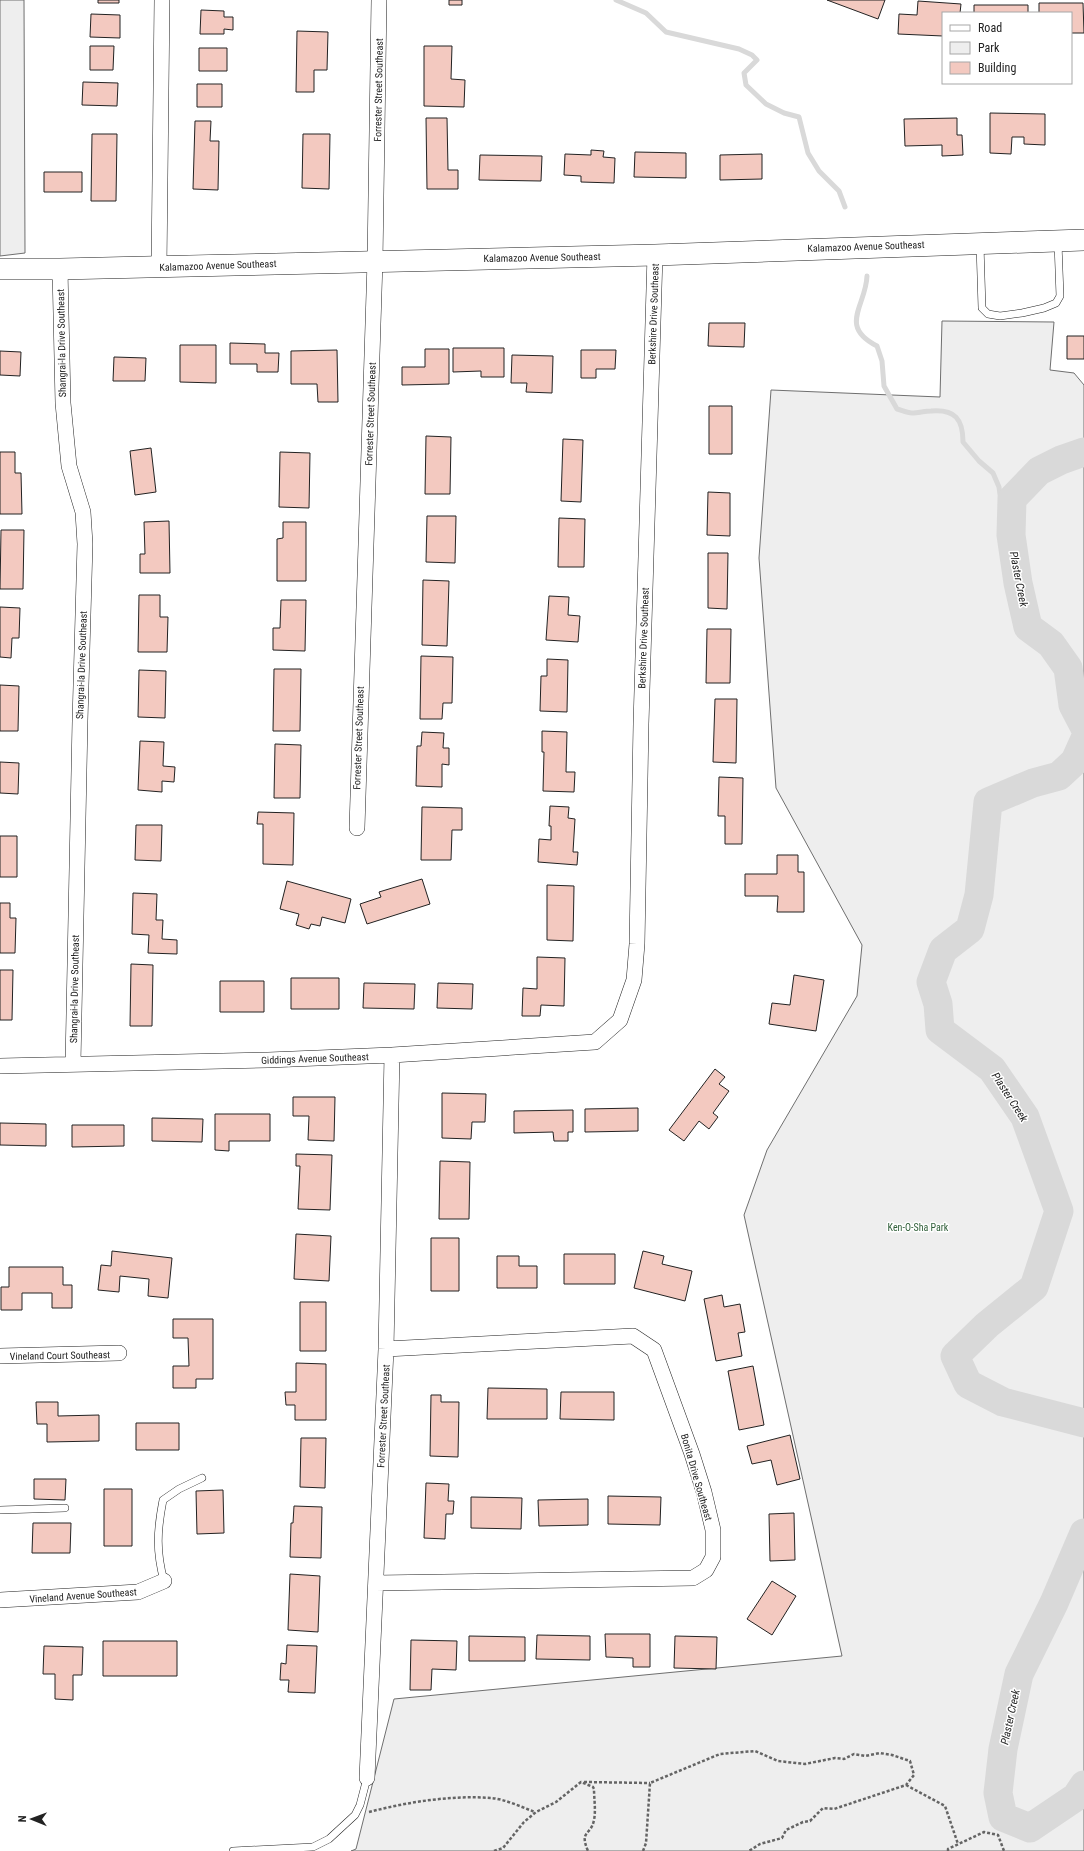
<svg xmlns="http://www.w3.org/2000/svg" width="1084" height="1851" font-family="'Roboto Condensed',sans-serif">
<rect width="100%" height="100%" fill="#fff"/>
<!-- green -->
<path fill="#eee" stroke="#6f6f6f" d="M0,0H24L25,253L0,256Z
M942,321L1054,322L1050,370L1074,373L1084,385V1851H351L356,1849L394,1699L842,1656L744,1215L767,1150L857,996L862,945L776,788L759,558L771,390L940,397Z"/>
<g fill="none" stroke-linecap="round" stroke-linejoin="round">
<!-- stream -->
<path stroke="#d9d9d9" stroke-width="5" d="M616,0L646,13L666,32L739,49L752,55L757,60L744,73L746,85L766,104L784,113L799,117L808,153L819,171L839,191L845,207
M867,276C866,306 838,326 877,346L882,361L884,386L897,409C901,410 907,413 912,413C918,413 925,411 931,411C955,409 963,419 963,442L979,461L993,473L999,487L1001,502L1011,535"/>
<!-- river -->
<path stroke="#d9d9d9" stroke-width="29" d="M1084,452L1061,460L1039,471L1012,499L1011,535L1018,583L1028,627L1051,644L1068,668L1073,705L1084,726
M1084,741L1075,761L1059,776L1033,783L988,802L979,895L970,929L943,950L931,982L938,1004L940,1030L992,1069L1025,1117L1059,1211L1034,1287L987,1325L955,1356L968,1384L1003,1402L1084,1423
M1084,1533L1054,1603L1019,1674L1003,1749L998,1793L1003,1817L1030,1828L1076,1797L1084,1785"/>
</g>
<!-- building -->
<path fill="#f3c9c0" stroke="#222" d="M98,0H119V3H98Z
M449,0H462V5H449Z
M827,0H885L878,19Z
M918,1L961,4L960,13H943V36L898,34L899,14L917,15Z
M1039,3H1083L1084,33H1071V13H1039Z
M974,5H1028V13H974Z
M201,10L224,11V17H233V30L224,29V34H200Z
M91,14L120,15V38L90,37Z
M297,31L328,32L327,70H314V92H296Z
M90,46H114L113,70H90Z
M424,46H452L451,79L465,80L464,107L424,106Z
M199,48H227V71H199Z
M83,82L118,83L117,106L82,105Z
M197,84H222V107H197Z
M990,113L1045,114V145L1024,144V137H1012L1011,154L990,153Z
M426,118H447L448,170H458V189H427Z
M957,118V135H962L963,155L942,156V145L905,146L904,119Z
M195,121H211L210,141H219L218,190L193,189Z
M92,134H117L116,201H91Z
M303,134H330L329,189L302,188Z
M591,150L604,151L603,157L615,158L614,183L581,182V176L564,175L565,154L591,155Z
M635,152L686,153V178L634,177Z
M762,154V179L720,180V155Z
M480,155L542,156L541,181L479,180Z
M44,172H82V192H44Z
M709,323H745L744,347L708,346Z
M1067,336H1084V359H1067Z
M230,343L265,344V353H279L278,372H257V364H230Z
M180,345H216V383L180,382Z
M453,348H504V377H481V371L453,372Z
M425,349H449V384L402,385V367H425Z
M337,350L338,402H318L317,384H291V351Z
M581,350H616L615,369H596V378H581Z
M0,351L21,352L20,376L0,375Z
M512,355L553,356L552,393L526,392L527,383H511Z
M114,357L146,358L145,381H113Z
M709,406H732V454H709Z
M426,436L451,437L450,494H425Z
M563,439L583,440L581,502L561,501Z
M151,448L156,492L135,495L130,451Z
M0,452H15V473H21L22,514H0Z
M280,452L310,453L309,508L279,507Z
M708,492L730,493V536L707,535Z
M427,516H456L455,563L426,562Z
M559,518L585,519L584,567H558Z
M169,521L170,573H140V554H145L144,522Z
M283,522H306V581H277V539L283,538Z
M1,530H24L23,589H0Z
M708,553H728L727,609L708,608Z
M423,580L449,581L447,646L422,645Z
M139,595H160V617H168L167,652H138Z
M549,596L569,597L568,615L580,616L578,642L546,640Z
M281,600H306L305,651L273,650V628H280Z
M0,607L20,608L19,638H12L11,658L0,657Z
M707,629H731L730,683H706Z
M421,656L453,657L452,703H443L442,719H420Z
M547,659L568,660L567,712L540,711L541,676H547Z
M274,669H301L300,731H273Z
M139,670L166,671L165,718L138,717Z
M0,685L19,686L18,731H0Z
M715,699H737L736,763L713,762Z
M542,731L567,732L566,772H575L574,792L543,791L544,752H542Z
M422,732L444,733L443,748H449V765L442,764V787L416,786L417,746H421Z
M140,741L164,742L163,766L175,767L174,782L162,781V792L138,790Z
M275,744L301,745L300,798H274Z
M0,762L19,763L18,794L0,793Z
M719,777L743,778L742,844H725V816H718Z
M550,806L569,807L568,818L575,819L573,852H578L577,865L538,862L539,839L551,840V826H549Z
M422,807L462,808V830H452L451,860H421Z
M258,812L294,813L293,865L263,864V824H257Z
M136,825H162L161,861L135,860Z
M0,836H17V877H0Z
M777,855H798V872H804V912H777L778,896H745V874H777Z
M422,879L430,904L367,924L360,904L381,897L379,892Z
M287,881L351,899L345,923L322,917L320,926L311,924L309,929L296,925L299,914L280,909Z
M547,885L574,886L573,941L547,940Z
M133,893L157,894L156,920H163L162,939L177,940V954L148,953L149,935L132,934Z
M0,903H10V918H16L15,953H0Z
M537,957L565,958L564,1006L541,1005L540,1016H522L523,988L537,989Z
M131,964L153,965L152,1026H130Z
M0,970H13L12,1020H0Z
M794,975L824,980L816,1031L769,1024L772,1003L790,1005Z
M291,978H339V1009H291Z
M220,981H264V1012H220Z
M364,983L415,984L414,1009L363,1008Z
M438,983L473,984L472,1009L437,1008Z
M715,1069L725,1077L719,1084L729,1091L713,1113L718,1117L709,1129L699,1121L684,1141L669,1130Z
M442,1093L486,1094L485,1122H472L471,1139L442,1138Z
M293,1097H335L334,1141L308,1140L309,1116H293Z
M638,1108V1131L585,1132V1109Z
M573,1110V1132H568V1141H554L553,1132L514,1133V1111Z
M215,1114H270V1141H229V1151L215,1150Z
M152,1118L203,1119L202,1142L152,1141Z
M0,1123L46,1124V1146L0,1145Z
M72,1125H124V1146L72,1147Z
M296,1154L332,1155L330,1210L298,1209L300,1166H296Z
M440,1161L470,1162L469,1219H439Z
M296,1234L331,1236L329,1281L294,1279Z
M431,1238H459V1291H431Z
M112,1251L172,1258L168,1298L148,1296L149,1279L120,1276L119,1292L98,1290L101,1265L111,1266Z
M643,1251L664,1256L662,1264L692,1271L685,1301L634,1288Z
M564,1254H615V1284H564Z
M497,1256H519V1266H537V1288H497Z
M9,1267H63V1285H72V1308H52V1293H22V1310H1V1287H9Z
M722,1295L724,1307L740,1304L745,1332L738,1333L742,1356L716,1361L704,1299Z
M300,1302H326V1351H300Z
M173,1319H213V1379H196V1388H173V1366H189L188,1338H173Z
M296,1363L326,1364V1420H295V1405H286L285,1392H296Z
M753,1366L764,1425L739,1430L728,1371Z
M488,1388L547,1389V1419H487Z
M561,1392H614V1420L560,1419Z
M431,1395H441V1402H459L458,1457L430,1456Z
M36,1402H58V1416L99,1415V1441L47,1442V1424H37Z
M136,1423H179V1450H136Z
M790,1435L800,1479L777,1485L771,1460L752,1464L747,1446Z
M301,1438H326L325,1488L300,1487Z
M34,1479H66L65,1500L34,1499Z
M426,1483L449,1484L448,1501H454L453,1514H446L445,1539L424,1538Z
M104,1489H132V1546H104Z
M223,1490L224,1533L197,1534L196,1491Z
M608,1496L661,1497L660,1525L608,1524Z
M471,1497L522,1498L521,1529L471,1528Z
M588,1499V1525L539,1526L538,1500Z
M294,1506L322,1507L321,1558L290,1557L291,1523H293Z
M794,1513L795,1560L770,1561L769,1514Z
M33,1523H71L70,1553H32Z
M290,1574L320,1576L318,1632L288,1630Z
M772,1581L796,1596L772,1635L747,1619Z
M605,1634H650V1667H633V1658L606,1657Z
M537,1635L590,1636V1660L536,1659Z
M469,1636L525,1637V1661H469Z
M675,1636L717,1637L716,1669L674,1668Z
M411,1640L457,1641L456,1670L432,1669L431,1690H410Z
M103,1641H177V1676H103Z
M287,1645L317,1646L315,1693L288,1692L289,1680H280L281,1663L286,1664Z
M44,1646L83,1647L82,1675H73V1700L55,1699V1674H43Z"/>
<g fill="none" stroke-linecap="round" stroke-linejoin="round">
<!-- service casing -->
<g stroke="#222" stroke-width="8">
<path id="service" d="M980,245L982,308L988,314L1000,316L1022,313L1044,308L1056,303L1060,296L1058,243
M0,1510L65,1508
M164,1581C156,1551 157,1531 163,1500L179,1489L202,1478
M233,1851L313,1847L329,1839L355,1815L360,1805L367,1778"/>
</g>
<!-- minor casing -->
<g stroke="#222" stroke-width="16">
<path id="minor" d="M159,267L162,0
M60,269L63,403L69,466L83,512L85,544L80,721L73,1063
M357,828L375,261L379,0
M0,1066L268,1060L392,1055L595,1042L620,1020L634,980L637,944L641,724L655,255
M0,1356L119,1353
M376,1583L693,1578L706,1570L713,1557V1530L704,1492L692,1454L654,1350L633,1336L386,1349
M0,1600L138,1592L164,1581
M367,1778L386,1349L392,1055"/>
</g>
<!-- secondary casing -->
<g stroke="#222" stroke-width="22">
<path id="secondary" d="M0,269H60L655,255L1084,240"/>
</g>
<!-- path -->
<path stroke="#646464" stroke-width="2.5" stroke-dasharray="3 2" stroke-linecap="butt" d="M584,1782L650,1783
M906,1785L945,1806L958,1844
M369,1812C408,1802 451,1795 491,1798C505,1799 521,1807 535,1812
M494,1851L503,1848L524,1822L536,1812L556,1802L581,1782L593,1787L594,1789C594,1798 596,1811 594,1820C591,1836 579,1830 588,1851
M643,1851L646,1843L650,1783L720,1754L755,1751L778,1761L805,1764L835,1758L844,1759L854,1754L865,1756L880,1753L892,1755L910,1761L914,1775L906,1785L834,1809L823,1808L810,1821L803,1822L786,1830L782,1838L760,1844L749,1851
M948,1851V1849L984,1832L998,1835L1004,1851"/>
<!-- service -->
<use href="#service" stroke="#fff" stroke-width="7"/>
<!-- minor -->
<use href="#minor" stroke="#fff" stroke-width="15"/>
<!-- secondary -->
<use href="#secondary" stroke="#fff" stroke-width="21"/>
</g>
<g text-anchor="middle" stroke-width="3" stroke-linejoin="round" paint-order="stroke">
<!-- street labels -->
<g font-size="10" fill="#222" stroke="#fff">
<text transform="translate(378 90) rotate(-89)" y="4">Forrester Street Southeast</text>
<text transform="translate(866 246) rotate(-2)" y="4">Kalamazoo Avenue Southeast</text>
<text transform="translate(542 257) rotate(-1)" y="4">Kalamazoo Avenue Southeast</text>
<text transform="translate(218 265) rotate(-2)" y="4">Kalamazoo Avenue Southeast</text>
<text transform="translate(653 314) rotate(-88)" y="4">Berkshire Drive Southeast</text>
<text transform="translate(61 343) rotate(-91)" y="4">Shangrai-la Drive Southeast</text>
<text transform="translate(370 414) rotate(-88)" y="4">Forrester Street Southeast</text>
<text transform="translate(643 638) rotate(-88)" y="4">Berkshire Drive Southeast</text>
<text transform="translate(81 665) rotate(-88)" y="4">Shangrai-la Drive Southeast</text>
<text transform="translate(358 738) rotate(-88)" y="4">Forrester Street Southeast</text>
<text transform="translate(74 989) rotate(-89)" y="4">Shangrai-la Drive Southeast</text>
<text transform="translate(315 1058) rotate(-2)" y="4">Giddings Avenue Southeast</text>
<text transform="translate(60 1355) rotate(-1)" y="4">Vineland Court Southeast</text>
<text transform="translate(383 1416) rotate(-87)" y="4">Forrester Street Southeast</text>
<text transform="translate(697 1477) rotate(74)" y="4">Bonita Drive Southeast</text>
<text transform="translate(83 1595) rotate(-4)" y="4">Vineland Avenue Southeast</text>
</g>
<!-- park labels -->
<g font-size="10" fill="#2f5e38" stroke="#fff">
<text x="918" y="1231">Ken-O-Sha Park</text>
</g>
<!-- water labels -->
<g font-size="11" font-style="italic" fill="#222" stroke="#fff">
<text transform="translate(1019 579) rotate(79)" y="4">Plaster Creek</text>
<text transform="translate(1010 1097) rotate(57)" y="4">Plaster Creek</text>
<text transform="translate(1010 1717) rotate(-78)" y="4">Plaster Creek</text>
</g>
</g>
<!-- legend -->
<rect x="942" y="12" width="130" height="72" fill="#ffffff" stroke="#a7a7a7"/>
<rect x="950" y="25" width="20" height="6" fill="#ffffff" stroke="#a7a7a7"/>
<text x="978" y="32" font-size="12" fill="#222222">Road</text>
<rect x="950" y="42" width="20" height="12" fill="#eeeeee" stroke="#a7a7a7"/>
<text x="978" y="52" font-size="12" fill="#222222">Park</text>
<rect x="950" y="62" width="20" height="12" fill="#f3c9c0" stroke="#a7a7a7"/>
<text x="978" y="72" font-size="12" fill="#222222">Building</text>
<!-- north arrow -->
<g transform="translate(32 1819) rotate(271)" stroke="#ffffff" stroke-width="3" paint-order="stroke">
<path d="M0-3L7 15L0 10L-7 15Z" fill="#222222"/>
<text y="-6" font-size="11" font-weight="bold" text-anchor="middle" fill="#222222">N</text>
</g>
</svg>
